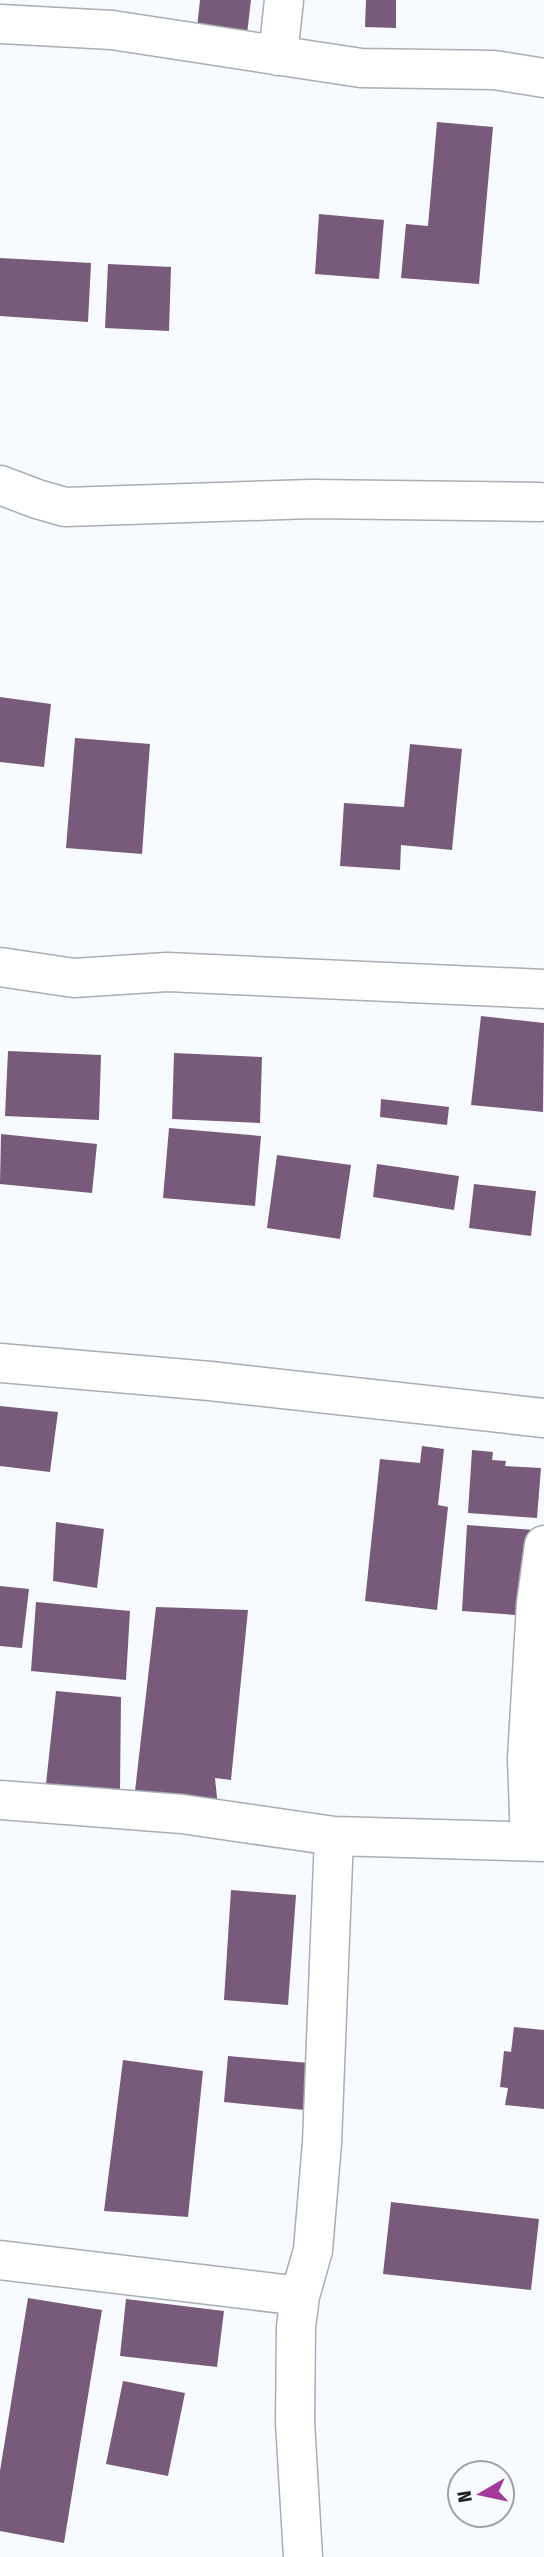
<svg xmlns="http://www.w3.org/2000/svg" width="544" height="2557" font-family="'Fira Sans Condensed',sans-serif">
<rect width="100%" height="100%" fill="#f7fbff"/>
<!-- building -->
<path fill="#785a7b" d="M200,0H251L247,34L197,28Z
M366,0H396V28L365,27Z
M437,122L493,127L479,284L401,278L406,224L428,226Z
M319,214L384,220L379,279L315,274Z
M0,258L91,263L88,322L0,316Z
M108,264L171,267L169,331L105,328Z
M0,697L51,704L44,767L0,762Z
M75,738L150,744L142,854L66,848Z
M410,744L462,749L452,850L401,845L400,870L340,866L344,803L404,807Z
M481,1016L544,1023L543,1112L471,1105Z
M8,1051L101,1055L99,1120L5,1116Z
M174,1053L262,1057L260,1123L172,1119Z
M381,1099L449,1107L447,1125L380,1117Z
M169,1128L261,1136L255,1206L163,1198Z
M1,1134L97,1144L92,1193L0,1184Z
M277,1155L351,1165L340,1239L267,1228Z
M377,1164L459,1176L454,1210L373,1197Z
M474,1184L536,1191L531,1236L469,1228Z
M0,1406L58,1412L50,1472L0,1466Z
M422,1446L444,1449L438,1505L448,1507L437,1610L365,1601L380,1459L420,1463Z
M472,1450L493,1452L492,1460L506,1461L505,1466L541,1468L537,1518L468,1513Z
M56,1522L104,1529L97,1588L53,1581Z
M467,1525L534,1530L529,1616L462,1611Z
M0,1586L29,1589L22,1648L0,1646Z
M36,1602L130,1611L126,1680L31,1671Z
M156,1607L248,1610L231,1780L215,1778L218,1807L134,1800Z
M56,1691L121,1697L120,1790L46,1784Z
M231,1890L296,1895L288,2005L224,2000Z
M514,2027L544,2030V2109L505,2105L508,2088L500,2087L504,2051L511,2052Z
M228,2056L309,2063L305,2110L224,2102Z
M123,2060L203,2071L188,2217L104,2211Z
M391,2202L539,2219L531,2290L383,2274Z
M28,2298L102,2310L64,2543L0,2531V2471Z
M126,2299L224,2311L217,2367L120,2356Z
M123,2381L185,2393L168,2476L106,2464Z"/>
<g fill="none" stroke-linecap="round" stroke-linejoin="round">
<!-- minor casing -->
<g stroke="#a7aeb4" stroke-width="41">
<path id="minor" d="M0,24L112,30L361,68L494,70L544,78
M278,56L284,0
M0,485L37,499L65,507L312,499L540,502
M0,967L74,978L167,972L544,989
M0,1363L210,1381L544,1418
M0,1800L182,1814L334,1836L544,1842
M530,1841L527,1759L536,1604L544,1545
M0,2260L300,2296
M303,2557L295,2422L296,2327L300,2296L313,2250L322,2143L334,1836"/>
</g>
<!-- minor -->
<use href="#minor" stroke="#fff" stroke-width="38"/>
</g>
<!-- north arrow -->
<g transform="translate(481 2494) rotate(261)"><circle r="33" fill="#f7fbff" stroke="#9fa2a5" stroke-width="2"/>
<path d="M0-5L12 26L0 18L-12 26Z" fill="#a4399a"/>
<text y="-10" font-size="19" font-weight="bold" text-anchor="middle" fill="#1b1d1f">N</text>
</g>
</svg>
